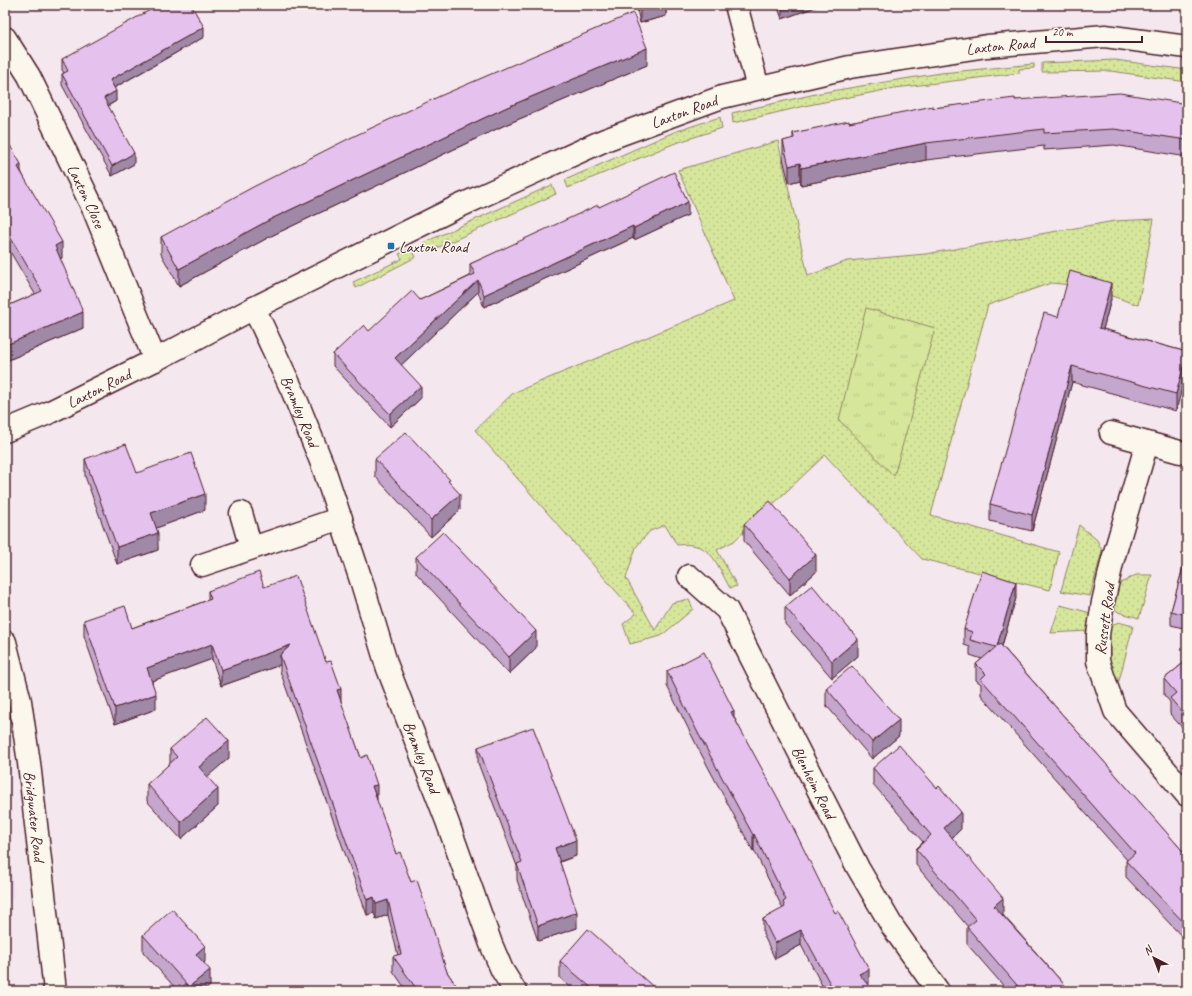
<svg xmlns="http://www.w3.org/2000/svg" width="1192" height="996" font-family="Caveat,sans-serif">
<defs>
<pattern id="grass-dots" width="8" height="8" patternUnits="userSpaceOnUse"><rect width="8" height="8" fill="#d6e79b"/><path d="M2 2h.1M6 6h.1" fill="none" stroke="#b9c686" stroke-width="1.8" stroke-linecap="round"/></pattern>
<pattern id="park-tufts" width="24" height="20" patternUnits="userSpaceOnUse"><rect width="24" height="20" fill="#d6e79b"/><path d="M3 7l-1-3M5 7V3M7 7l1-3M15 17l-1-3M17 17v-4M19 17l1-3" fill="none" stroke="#b9c686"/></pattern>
</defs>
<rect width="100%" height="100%" fill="#f4e7ed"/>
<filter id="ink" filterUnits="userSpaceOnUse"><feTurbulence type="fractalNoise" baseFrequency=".025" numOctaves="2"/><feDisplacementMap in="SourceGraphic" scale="8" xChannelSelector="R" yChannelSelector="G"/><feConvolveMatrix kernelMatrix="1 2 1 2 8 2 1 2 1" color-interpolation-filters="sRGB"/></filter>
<g filter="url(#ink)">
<!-- built -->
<path fill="#f0dced" d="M5,803L14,896L5,906Z"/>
<!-- grass -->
<path fill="url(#grass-dots)" stroke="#908363" d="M1115,60L1187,70V82L1111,71L1042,72V63Z
M1034,64V68L1019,69V73L895,88L809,105L733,123L732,113L820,93L885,82L941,73Z
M720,117L722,128L673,144L568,188L565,180L674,132Z
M778,141L808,276L847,261L926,254L1115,221L1154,219L1138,305L1083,286L1051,283L988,305L931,515L1059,552L1050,590L922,559L825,455L734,541L717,550L737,586L730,588C715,562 712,541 677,545L665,525L650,531L636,547L626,578L655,630L672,603L689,599L693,609L661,636L630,644L623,624L636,614L475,430L513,393L734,301L678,170Z
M552,185L556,194L428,252L423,243Z
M411,248L416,257L356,288L353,282L402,259L399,254Z
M1079,525L1097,540L1102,551L1090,596L1061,591Z
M1136,575H1152L1139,618L1118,612L1113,606L1117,585Z
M1060,605L1091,613L1087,631L1051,633Z
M1118,622L1133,626L1119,681L1114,679L1109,660L1108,628Z"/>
<!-- park -->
<path fill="url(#park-tufts)" stroke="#908363" d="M866,308L935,328L894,476L839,420Z"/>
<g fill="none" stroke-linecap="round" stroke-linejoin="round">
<!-- minor casing -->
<g stroke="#4a1f2b" stroke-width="25">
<g id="minor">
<path d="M736,5L758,88"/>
<path id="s1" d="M5,38L29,76L94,210L155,360"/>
<path id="s2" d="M254,308L293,392L323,466L362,583L387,666L447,821L491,944L502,970L515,991"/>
<path id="s3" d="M5,431L48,413L155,360L254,308L453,209L605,140L722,97L850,67L987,46L1105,36L1187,47"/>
<path d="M1111,433L1180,452"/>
<path d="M1147,443L1113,559L1103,602L1098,635V661L1115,711L1187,795"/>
<path d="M241,513L251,548"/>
<path d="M202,565L341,518"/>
<path id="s4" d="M689,576L727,610L858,868L892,926L938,991"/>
</g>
</g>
<!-- tertiary casing -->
<g stroke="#4a1f2b" stroke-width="25">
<g id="tertiary">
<path id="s5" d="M5,642L20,701L29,763L55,991"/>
</g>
</g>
<!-- minor -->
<use href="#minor" stroke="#fbf7ec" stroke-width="22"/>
<!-- tertiary -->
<use href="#tertiary" stroke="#fbf7ec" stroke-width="22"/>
</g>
<!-- wall -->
<path fill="#c5a7cd" stroke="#4a1f2b" d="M636,5H666V16L640,23Z
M777,5H821L782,19Z
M204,37L114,88L116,101L108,106L134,164L112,176L62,85V74L64,73L62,70V59Z
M647,65L505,125L271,236L179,286L161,254V237Z
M1015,100L1187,104V157L1114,145L1044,150V146L926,160L801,185L800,180L789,183L783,158V141L793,139V133L933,108Z
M5,137L62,258L60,259L83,328L6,361L5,357V307L35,294L5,243Z
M599,207L688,215L634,240L633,238L484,307L478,292L401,365L421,398L390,427L333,366V354L369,331L420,300L470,276V264Z
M1111,299L1103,329L1187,352L1176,411L1072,382L1032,531L990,521V504L1058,317Z
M85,459L137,473L205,510L156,528L158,550L117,564L85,476Z
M375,459L450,483L460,510L431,537L375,476Z
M744,524L816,572L790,595L744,541Z
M1187,553V629L1171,625V611Z
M416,557L536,648L509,674L416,573Z
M264,587L326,662L396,854L411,882L447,972L460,991H407L393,971V956L398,955L388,915L376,919L374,913L367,915L280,671V665L221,686L212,659L152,681L156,709L115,724L84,636V620L132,628L208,600V591Z
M1016,598L1002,646L1187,856V942L1126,877V861L1127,860L981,695V684L976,680V664L982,659L970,655V647L964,645V629Z
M785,607L858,656L832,678L785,624Z
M1187,660V733L1170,714V702L1164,695V679Z
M667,671L734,717L868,985L873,991H825L801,945L775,959L763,934V919L783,909L754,850L753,851L698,748L667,686Z
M826,688L899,736L872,759L826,705Z
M478,747L576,856L560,862L577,928L538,941L517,880V866L478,763Z
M170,749L229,758L207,776L218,806L181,839L147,801V784L170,764Z
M873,768L961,829L952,838L1003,915L1070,991H1008L967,944V927H968L916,865V849L923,842L873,784Z
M143,935L205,962L204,963L210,986L178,991L143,952Z
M560,961L658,991H575L560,978Z"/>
<!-- shaded-wall -->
<path fill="#a088a7" stroke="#4a1f2b" d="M659,5H666V16L640,23V10Z
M782,5H821L782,19Z
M204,27V37L110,90V80Z
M647,48V65L505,125L271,236L179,286V269L271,219L505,108Z
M116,91V101L104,108V98Z
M926,143V160L801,185V168Z
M134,153V164L112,176V166Z
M800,163V180L789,183V166Z
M21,164V180L18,167Z
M688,202V215L634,240V228Z
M633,226V238L484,307V295Z
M62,242V258L55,262V246Z
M478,280V292L395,371V358Z
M1111,283V299L1099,345V328Z
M83,312V328L6,361V345Z
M1187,353V370L1176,411V394Z
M1072,366V382L1032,531V515Z
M421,386V398L390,427V414Z
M205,494V510L151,530V513Z
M460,494V510L431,537V520Z
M158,533V550L117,564V547Z
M816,555V572L790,595V578Z
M1016,582V598L997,662V646Z
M536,631V648L509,674V657Z
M858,639V656L832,678V661Z
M212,644V659L147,683V668Z
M291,645L280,655V665L221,686V670Z
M341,689V704L337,690Z
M156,694V709L115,724V708Z
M734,711V726L731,712Z
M899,720V736L872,759V742Z
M229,741V758L199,784V767Z
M377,785V800L372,786Z
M218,789V806L181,839V822Z
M961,812V829L944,845V828Z
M754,834V850L753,851V835Z
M576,840V856L555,863V848Z
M374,897V913L367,915V900Z
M1003,898V915L994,922V906Z
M388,900V915L376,919V904Z
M577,912V928L538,941V926Z
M801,930V945L775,959V943Z
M205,946V962L196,970V954Z
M869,969V985L859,990V974Z
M210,970V986L204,991H189V987Z"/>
<!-- building -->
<path fill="#e5c2ee" stroke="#4a1f2b" d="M159,5H191L204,27L110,80L116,91L104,98L134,153L112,166L62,74L68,71L62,59Z
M639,5H659L640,10Z
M633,13L647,48L505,108L271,219L179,269L161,237L253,187L350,138L440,96Z
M1120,93L1187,104V140L1114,129L1044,133V129L926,143L801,168L800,163L789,166L783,141L794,138L793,133L849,121V123L933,106V108L1015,98V100Z
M5,137L21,164L18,167L62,242L55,246L83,312L6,345L5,342V307L42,291L5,228Z
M674,172L688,202L634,228L633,226L484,295L478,280L395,358L421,386L390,414L333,354L364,325L369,331L412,291L420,300L475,274L470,264L598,205L599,207Z
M1070,271L1111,283L1099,328L1187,352V353L1176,394L1072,366L1032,515L990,504L1044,313L1058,317Z
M406,432L450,480L448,481L460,494L431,520L375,459Z
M126,444L137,473L191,453L205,494L151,513L158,533L117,547L85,459Z
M770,501L816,555L790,578L744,524Z
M443,532L536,631L509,657L416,557Z
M1187,553V615L1171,611Z
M982,571L1016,582L997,646L1000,644L1153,817L1187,856V926L1126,861L1135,853L981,679L986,674L976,664L996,647L970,640L972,632L964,629Z
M259,572L264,587L296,576L326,662L331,661L341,689L337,690L361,758L367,755L377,785L372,786L396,854L400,852L411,882L417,880L447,972L460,991H418L393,956L401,954L388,900L376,904L374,897L367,900L280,655L291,645L221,670L212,644L147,668L156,694L115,708L84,620L125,606L132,628L211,599L208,591Z
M812,585L858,639L832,661L785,607Z
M704,652L734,711L731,712L786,813L835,913L838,911L869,969L859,974L873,991H834L801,930L775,943L763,919L785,907L783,902L786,900L754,834L753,835L698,733L667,671Z
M1187,660V718L1170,698L1176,693L1164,679Z
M852,666L899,720L872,742L826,688Z
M207,717L229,741L199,767L218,789L181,822L147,784L177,757L170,749Z
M533,727L576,840L555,848L577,912L538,926L517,864L522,862L478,747Z
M899,745L937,788L939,786L961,812L944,828L1003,898L994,906L1070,991H1022L967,927L976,920L916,849L931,835L873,768Z
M172,909L205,946L196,954L210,970L189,987L143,935Z
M588,929L658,991H595L560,961Z
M186,984L193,991H178Z"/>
</g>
<!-- markers -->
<rect fill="#1f6fb2" stroke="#fbf7ec" stroke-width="1.5" x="387" y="242" width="8" height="8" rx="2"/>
<g text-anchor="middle" stroke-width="3" stroke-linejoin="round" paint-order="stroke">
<!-- street labels -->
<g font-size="16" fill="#4a1f2b" stroke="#fbf7ec">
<text dy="6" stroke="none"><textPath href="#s3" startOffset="1075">Laxton Road</textPath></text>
<text dy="6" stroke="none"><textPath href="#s3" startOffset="751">Laxton Road</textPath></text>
<text dy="6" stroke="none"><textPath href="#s1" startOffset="178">Laxton Close</textPath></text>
<text dy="6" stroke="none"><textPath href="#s3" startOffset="103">Laxton Road</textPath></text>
<text dy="6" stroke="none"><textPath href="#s2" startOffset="113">Bramley Road</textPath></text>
<text transform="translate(1104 619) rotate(-82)" y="6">Russett Road</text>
<text dy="6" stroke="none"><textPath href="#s2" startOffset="480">Bramley Road</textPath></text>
<text dy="6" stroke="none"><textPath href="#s4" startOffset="244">Blenheim Road</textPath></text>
<text dy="6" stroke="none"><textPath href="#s5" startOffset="177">Bridgwater Road</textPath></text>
</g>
<!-- poi labels -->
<g font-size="16" fill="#4a1f2b" stroke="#fbf7ec" text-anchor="start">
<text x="399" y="252">Laxton Road</text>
</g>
</g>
<!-- margin -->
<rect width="1192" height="996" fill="none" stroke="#fbf7ec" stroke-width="20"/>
<rect x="10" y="10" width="1172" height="976" fill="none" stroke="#4a1f2b" stroke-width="1.5" filter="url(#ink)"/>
<!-- north arrow -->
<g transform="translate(1154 958) rotate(318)" stroke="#fbf7ec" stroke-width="3" paint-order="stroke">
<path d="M0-3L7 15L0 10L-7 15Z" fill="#4a1f2b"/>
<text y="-6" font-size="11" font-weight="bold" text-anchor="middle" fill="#4a1f2b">N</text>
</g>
<!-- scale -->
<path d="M1046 36v6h96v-6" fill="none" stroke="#4a1f2b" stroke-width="2"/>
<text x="1052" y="36" font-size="12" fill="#4a1f2b" stroke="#fbf7ec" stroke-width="3" paint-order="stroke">20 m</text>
</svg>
